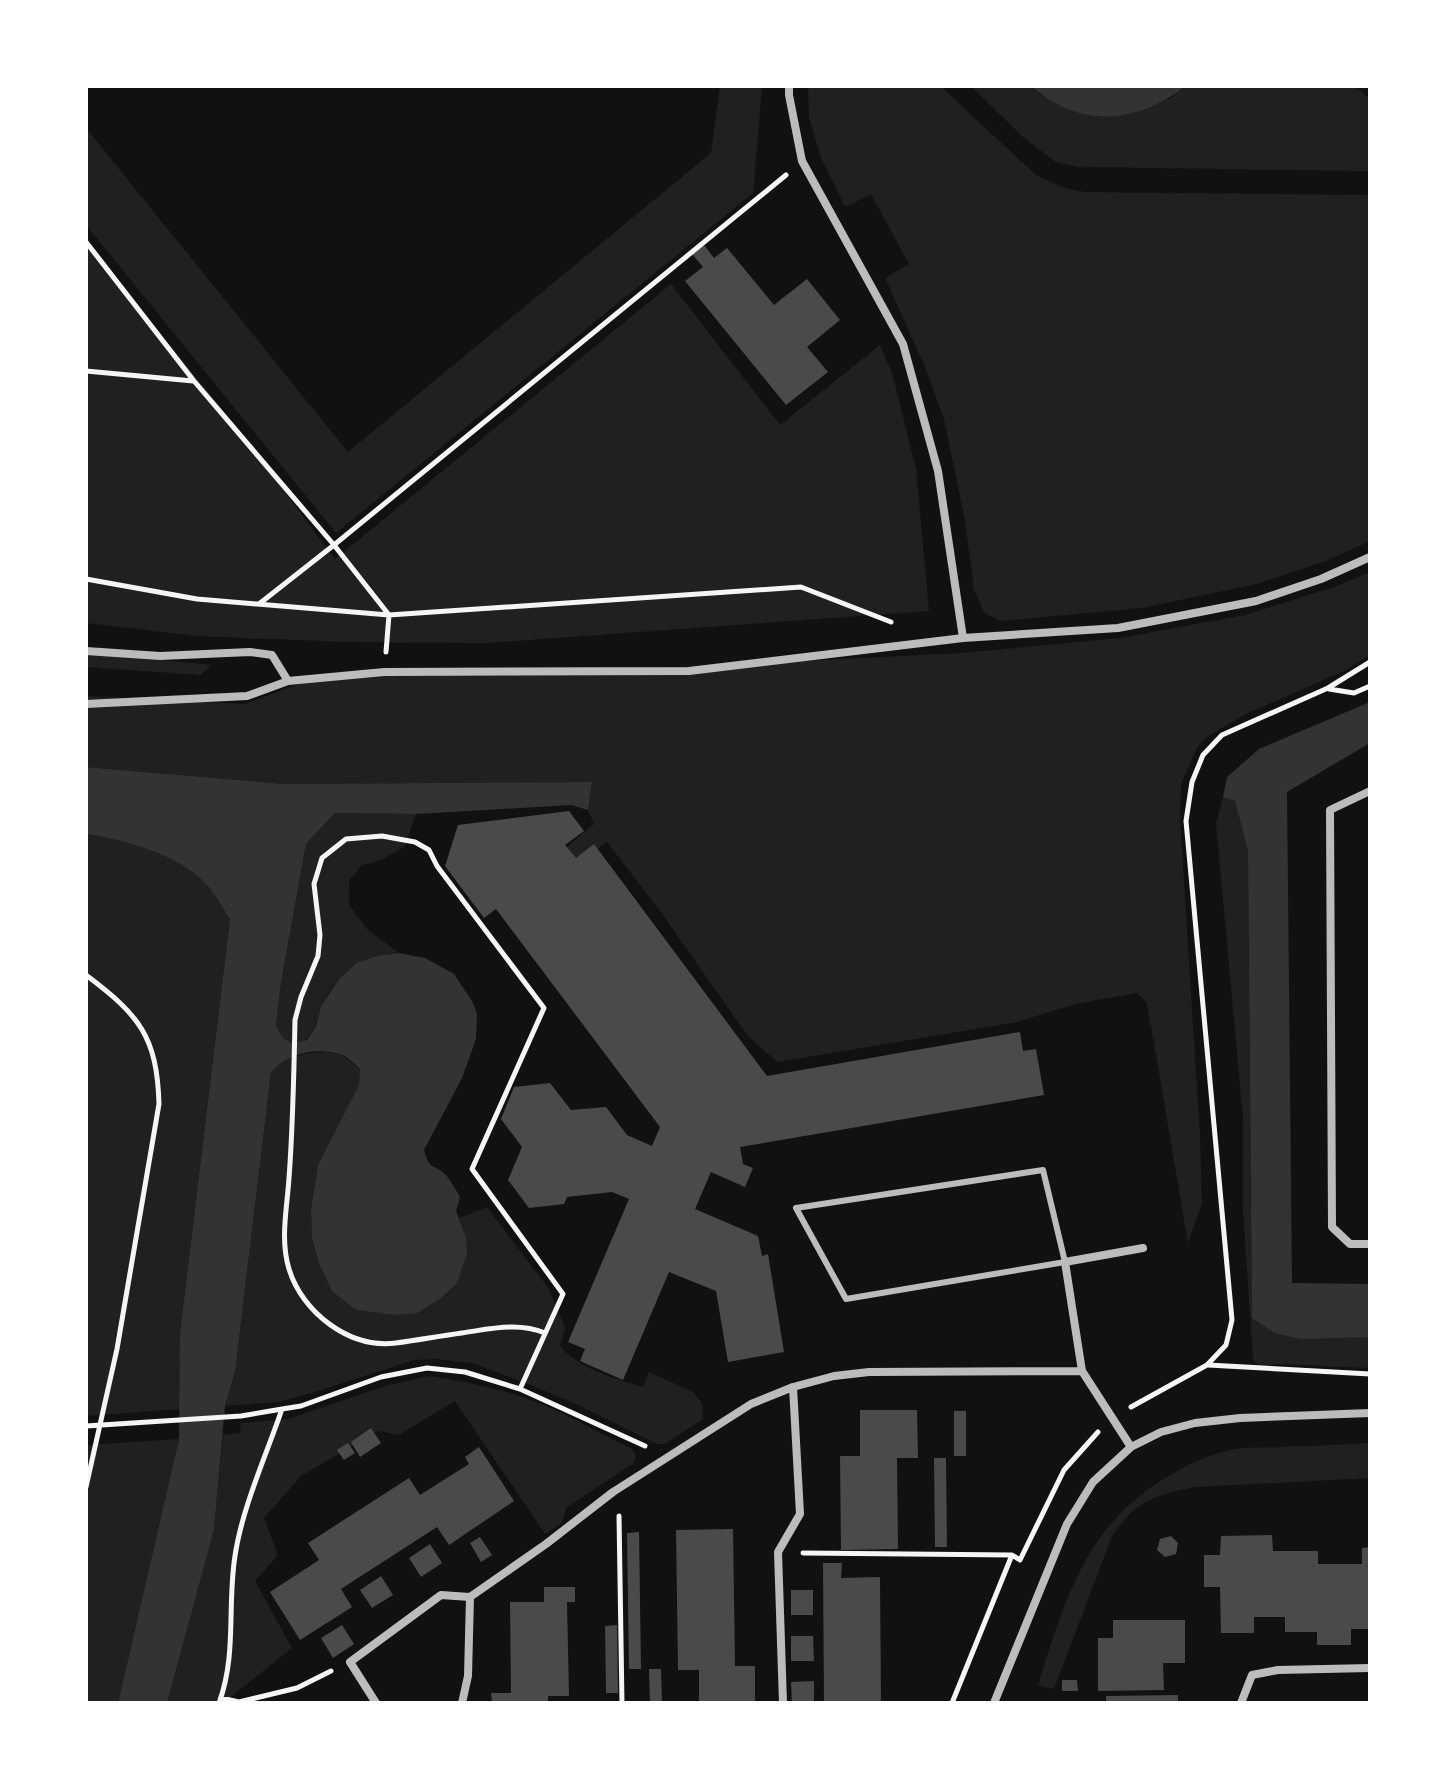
<svg xmlns="http://www.w3.org/2000/svg" width="1456" height="1789" font-family="Ubuntu,sans-serif">
<rect width="100%" height="100%" fill="#111"/>
<!-- green -->
<path fill="#202020" d="M720,86H762L753,193L336,533L86,225V128L348,452L711,153Z
M808,86H940L1036,175L1065,188L1085,192L1370,195V541L1326,561L1257,584L1142,608L1000,621L984,612L974,590L965,520L944,419L925,367L885,278L909,264L871,194L845,207L821,158L809,117Z
M971,86H1031L1044,97L1169,99L1186,86H1355L1370,99V171L1079,167L1056,162L1023,137Z
M86,243L235,425L335,559L671,284L780,425L880,345L893,376L916,469L929,611L486,643L346,642L196,636L86,623Z
M1370,572V655L1344,671L1248,713L1208,736L1197,748L1181,784L1180,818L1200,1135L1202,1203L1188,1243L1147,1003L1137,993L1075,1004L1017,1022L777,1062L747,1035L660,911L607,842L574,867L563,850L594,824L588,810L592,782L284,784L86,767V696L245,704L323,675H519L962,653L1120,638L1245,615L1337,586Z
M86,653L211,665L201,675L86,667Z
M1223,797L1235,800L1248,851L1252,1318L1360,1337H1370V1368L1280,1364L1258,1365L1253,1359L1243,1210V1118L1216,823Z
M335,813L416,814L405,846L382,860L362,865L349,881V905L367,929L399,953C360,959 341,968 322,1005C319,1010 319,1017 316,1023C314,1029 310,1035 306,1040L292,1043L283,1038L276,1025L281,983L306,844Z
M86,834C124,838 179,854 205,883C215,893 222,907 230,919L180,1333V1409L86,1416Z
M325,1052L340,1054L360,1069L359,1085L318,1165L311,1209L312,1239L319,1263L466,1237L459,1218L487,1207L549,1289L565,1328L560,1345C574,1367 618,1380 643,1387L649,1372L693,1392L702,1403L703,1419L665,1444H657L574,1403L523,1382L472,1363L437,1359L414,1360L309,1394L278,1402L225,1406L235,1372L271,1072C285,1056 305,1053 325,1052Z
M429,1376C458,1380 486,1386 514,1394C555,1407 594,1430 632,1449L636,1456L634,1463L566,1508L562,1523L545,1534L455,1401L399,1435L378,1431L301,1476L264,1518L278,1555L255,1581L292,1648L223,1703H167L214,1530L223,1435L240,1433L241,1423L288,1419L385,1386Z
M179,1439L118,1703H86V1445Z
M1370,1443V1478L1195,1487C1153,1496 1138,1499 1112,1536L1054,1689L1038,1685C1066,1596 1086,1523 1172,1474C1191,1463 1213,1453 1235,1449C1249,1447 1264,1448 1278,1447C1309,1446 1339,1445 1370,1443Z"/>
<!-- water -->
<path fill="#333" d="M1031,86H1186C1136,124 1080,129 1031,86Z
M1370,702V743L1287,792L1292,1283L1370,1284V1337L1300,1339L1275,1333L1252,1318L1248,851L1235,801L1223,797L1227,777L1259,749Z
M86,767L284,784L592,782L588,810L571,805L416,814L335,813L306,844L281,983L276,1025L283,1038L292,1043L307,1040L316,1026L321,1006L339,979L357,963L377,956L399,953L425,958L454,974L472,1001L477,1014L476,1039L462,1078L424,1150C430,1172 433,1163 445,1174C451,1181 456,1190 460,1197L456,1211L466,1237L467,1254L457,1283L440,1299L417,1313L397,1315L356,1310L332,1291L319,1263L312,1238L311,1209L318,1165L359,1085L360,1069C354,1063 347,1056 339,1054C316,1047 287,1054 271,1072L235,1372L225,1406L214,1530L167,1703H118L179,1439L180,1333L230,919C222,907 215,893 205,883C179,855 124,839 86,834Z"/>
<!-- building -->
<path fill="#4a4a4a" d="M704,245L714,258L727,248L774,305L807,279L840,320L807,347L828,372L786,405L685,281L703,267L692,254Z
M569,811L584,831L565,845L576,858L594,844L767,1076L1020,1032L1023,1051L1036,1049L1044,1095L740,1147L743,1164L753,1168L745,1187L711,1172L695,1209L758,1236L762,1256L768,1254L784,1352L728,1362L716,1291L669,1272L623,1380L580,1361L585,1349L568,1342L629,1199L612,1192L567,1197L564,1204L529,1208L508,1180L522,1147L501,1119L514,1087L550,1083L571,1110L606,1107L627,1135L652,1146L660,1127L496,909L484,918L445,866L458,825Z
M860,1410H917L918,1458H897L898,1549L841,1550L840,1456H860Z
M954,1411H966V1456H954Z
M371,1428L381,1443L360,1457L351,1442Z
M348,1443L355,1453L344,1460L337,1450Z
M479,1447L514,1501L449,1545L437,1527L341,1589L352,1607L300,1640L270,1592L319,1560L308,1543L409,1478L420,1495L469,1464L465,1457Z
M934,1458H946L947,1547H935Z
M733,1529L735,1666H755V1703H699V1670H678L676,1530Z
M639,1532L641,1669H629L627,1533Z
M1272,1535L1273,1551H1318V1564H1362V1548L1370,1547V1629H1351V1645H1317V1632H1285V1617H1254V1633H1221L1220,1587H1204V1555H1220L1221,1536Z
M1171,1536L1178,1543L1176,1554L1165,1557L1157,1550L1160,1539Z
M480,1537L492,1555L481,1562L470,1543Z
M430,1544L442,1563L421,1577L409,1558Z
M823,1563H842L841,1578L880,1577L881,1703H824Z
M381,1576L393,1595L372,1608L360,1590Z
M544,1587H575V1602H567L569,1696H548V1703H492L491,1693H511L510,1602H544Z
M791,1590H813V1615H791Z
M1113,1620H1185V1663H1163L1164,1690L1098,1691V1638H1113Z
M342,1625L354,1644L333,1658L321,1638Z
M617,1625L618,1693H606L605,1626Z
M791,1636H813L814,1661H791Z
M649,1669H661L662,1703H650Z
M1062,1680H1077L1078,1691H1062Z
M814,1681V1703H792L791,1682Z
M1178,1695V1703H1106V1696Z"/>
<g fill="none" stroke-linecap="round" stroke-linejoin="round">
<!-- path -->
<path stroke="#f5f5f5" stroke-width="5" d="M86,242L194,381L334,545L389,615L801,587L891,622
M86,371L193,381
M86,579L197,599L389,615L386,652
M259,604L334,545L786,175
M1329,689L1354,693L1370,686
M86,975C139,1015 157,1036 159,1104L117,1349L86,1487
M1208,1365L1370,1374
M520,1389L563,1294L472,1169L544,1008L437,866L429,850L415,842L382,836L346,839L322,858L314,884L320,935L318,956L301,997L295,1020C294,1073 293,1126 289,1178C287,1209 280,1239 289,1269C302,1312 349,1349 396,1343C418,1340 440,1336 462,1333C490,1329 518,1322 545,1333
M1131,1407L1207,1365L1226,1345L1232,1320L1186,821L1192,782L1203,755L1222,735L1328,688L1370,662
M86,1426L241,1416L282,1409L301,1406L381,1377L427,1368L465,1372L520,1389L645,1446
M619,1516L622,1703
M803,1553L1012,1555L1020,1560L1064,1470L1098,1432
M221,1698L239,1702L297,1688L331,1671
M219,1703C237,1654 227,1606 235,1556C242,1508 266,1456 282,1409
M952,1703L1012,1555"/>
<!-- service -->
<path stroke="#bcbcbc" stroke-width="6" d="M1043,1170L1065,1262L846,1299L796,1208Z"/>
<!-- minor -->
<path stroke="#bcbcbc" stroke-width="8" d="M789,86V95L802,161L903,344L938,471L963,638
M86,651L160,656L250,652L272,655L288,681L384,672L689,671L963,638L1118,628L1256,601L1321,579L1370,557
M86,704L247,696L288,681
M1370,791L1330,810L1332,1227L1350,1244H1370
M1082,1371L1065,1262L1143,1248
M376,1703L350,1662L441,1595L470,1597
M462,1703L468,1676L470,1597L546,1544L613,1492L751,1404L793,1387L834,1376L869,1372L1082,1371L1131,1447
M783,1703L778,1552L800,1514L793,1387
M994,1703L1067,1524L1093,1482L1131,1447L1161,1432L1195,1423L1240,1418L1370,1413
M1241,1703L1252,1675L1278,1670L1370,1668"/>
</g>
<!-- border -->
<rect width="1456" height="1789" fill="none" stroke="#ffffff" stroke-width="176"/>
</svg>
